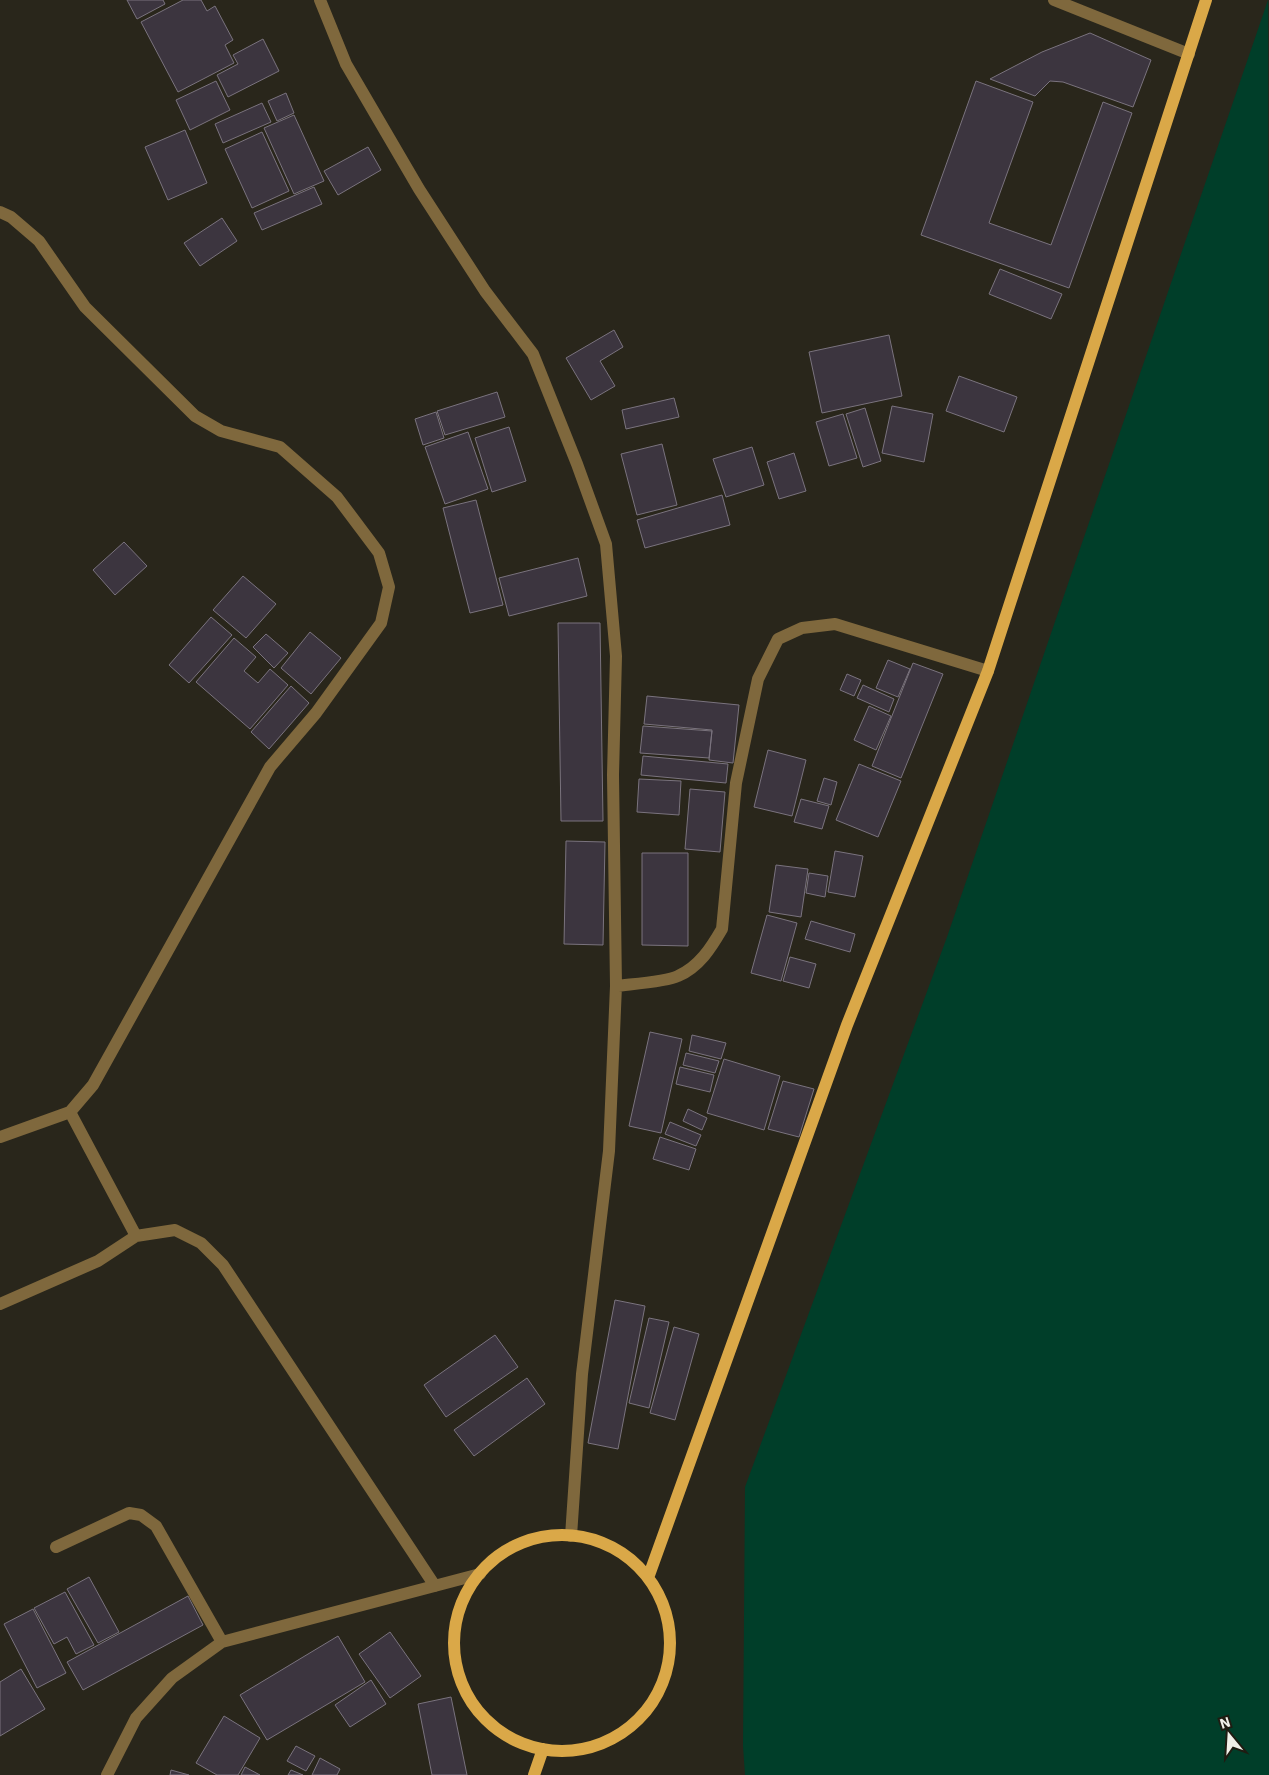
<svg xmlns="http://www.w3.org/2000/svg" width="1269" height="1775" font-family="'IBM Plex Sans',sans-serif">
<rect width="100%" height="100%" fill="#29261b"/>
<!-- green -->
<path fill="#003e29" d="M1268,0L1269,1775H745L743,1746L745,1487L947,937Z"/>
<!-- building -->
<path fill="#3c353f" stroke="#7a737e" d="M127,0H163L165,4L137,19Z
M183,0H201L207,11L215,6L233,40L225,45L234,63L178,92L141,22Z
M1090,33L1151,60L1133,107L1063,82L1050,81L1035,96L990,79L1042,52Z
M263,39L279,71L228,97L217,75L238,64L233,55Z
M216,81L230,110L190,130L176,100Z
M976,81L1033,102L989,223L1051,245L1103,102L1132,113L1069,288L921,235Z
M286,93L294,113L277,121L268,101Z
M262,103L271,122L223,143L215,124Z
M294,115L324,181L294,194L264,128Z
M185,130L207,183L168,200L145,147Z
M262,132L289,191L252,208L225,149Z
M368,147L381,170L338,195L324,171Z
M314,187L322,204L262,230L254,213Z
M222,218L237,241L200,266L184,243Z
M1000,269L1062,294L1051,319L989,294Z
M614,330L623,347L600,361L615,386L591,400L566,358Z
M889,335L902,396L822,413L809,352Z
M959,376L1017,397L1004,432L946,411Z
M497,392L505,417L445,435L437,411Z
M674,398L679,417L626,429L622,410Z
M892,406L933,414L924,462L882,453Z
M865,408L881,461L863,467L846,414Z
M436,412L444,438L423,445L415,419Z
M843,414L857,458L829,466L816,422Z
M509,427L526,481L492,492L475,438Z
M468,432L488,489L445,504L425,447Z
M662,444L677,505L637,515L621,454Z
M752,447L764,485L726,497L713,459Z
M794,453L806,491L779,499L767,462Z
M722,495L730,525L645,548L637,520Z
M476,500L503,605L470,613L443,508Z
M124,542L147,566L115,595L93,570Z
M578,558L587,596L509,616L499,578Z
M243,576L276,604L246,638L213,610Z
M211,617L232,635L189,683L169,665Z
M558,623H600L603,821H561Z
M310,632L341,658L311,694L281,668Z
M266,634L288,653L274,668L253,647Z
M234,638L256,657L244,671L258,683L270,669L288,685L250,729L196,682Z
M888,660L910,669L898,697L876,688Z
M913,663L943,674L901,778L872,766Z
M847,674L861,680L854,696L840,690Z
M863,685L894,699L889,712L857,698Z
M291,686L309,703L269,749L251,732Z
M647,696L739,705L733,763L709,760L712,730L644,724Z
M869,706L891,716L876,750L854,740Z
M643,726L712,731L709,758L640,753Z
M768,750L806,760L792,816L754,807Z
M643,756L728,764L726,783L641,775Z
M859,764L901,781L878,837L836,820Z
M824,778L837,782L831,805L817,801Z
M639,779L681,781L679,815L637,812Z
M690,789L725,792L720,852L685,849Z
M801,799L829,806L822,829L794,822Z
M566,841L605,842L603,945L564,944Z
M835,851L863,856L855,897L828,892Z
M642,853H688V946L642,945Z
M776,865L808,869L801,917L769,912Z
M809,873L828,876L825,897L806,893Z
M767,915L797,923L781,981L751,973Z
M811,921L855,934L850,952L805,939Z
M790,957L816,964L809,988L783,981Z
M650,1032L682,1039L661,1133L629,1126Z
M692,1035L726,1043L721,1059L689,1051Z
M686,1053L719,1061L715,1073L683,1065Z
M724,1059L780,1076L764,1130L707,1113Z
M680,1067L714,1075L710,1092L676,1084Z
M783,1081L814,1089L799,1137L768,1129Z
M688,1109L707,1118L702,1130L683,1121Z
M670,1122L701,1135L696,1146L665,1134Z
M660,1137L696,1149L689,1170L653,1159Z
M615,1300L645,1306L618,1449L588,1443Z
M649,1318L669,1322L649,1408L629,1403Z
M674,1327L699,1334L675,1420L650,1413Z
M495,1335L518,1367L446,1417L424,1385Z
M527,1378L545,1404L474,1456L454,1430Z
M89,1577L119,1632L98,1643L67,1589Z
M65,1592L94,1645L76,1654L67,1637L54,1644L34,1608Z
M188,1596L203,1625L83,1690L67,1662Z
M33,1609L66,1673L37,1688L4,1624Z
M390,1632L421,1676L390,1698L359,1654Z
M338,1636L365,1682L267,1740L240,1695Z
M21,1669L45,1709L0,1736V1682Z
M371,1680L386,1704L350,1727L335,1705Z
M451,1697L467,1775H432L418,1704Z
M224,1716L260,1738L238,1775H217L196,1763Z
M296,1746L315,1756L306,1771L287,1761Z
M320,1758L340,1769L337,1775H312Z
M245,1767L260,1775H241Z
M171,1770L189,1775H170Z
M291,1770L303,1775H288Z"/>
<g fill="none" stroke-linecap="round" stroke-linejoin="round">
<!-- minor -->
<path stroke="#7f683d" stroke-width="12" d="M320,0L346,64L419,189L485,291L533,354L577,464L606,544L616,656L613,775L616,986L609,1151L582,1374L571,1536
M1054,0L1189,54
M0,212L11,217L39,241L85,307L195,416L221,431L280,447L337,497L379,553L389,587L381,623L316,713L270,767L93,1085L70,1112L136,1236
M616,986C631,984 666,982 678,976C699,967 711,948 722,929L736,783L758,679L778,639L802,628L835,624L988,671
M0,1137L70,1112
M0,1304L98,1261L136,1236L175,1230L201,1243L223,1265L435,1586
M56,1547L129,1513L141,1515L156,1526L222,1642
M107,1775L136,1718L172,1678L222,1642L480,1574"/>
<!-- major -->
<path stroke="#daa848" stroke-width="12" d="M454 1643a108 108 0 1 1 216 0a108 108 0 1 1-216 0Z
M648,1578L847,1025L988,671L1206,0
M534,1775L543,1749"/>
</g>
<!-- north arrow -->
<g transform="translate(1229 1735) rotate(342)" stroke="#1f1c12" stroke-width="4" paint-order="stroke">
<path d="M0-4L9 19L0 12L-9 19Z" fill="#f1f0e9"/>
<text y="-8" font-size="14" font-weight="bold" text-anchor="middle" fill="#f1f0e9">N</text>
</g>
</svg>
